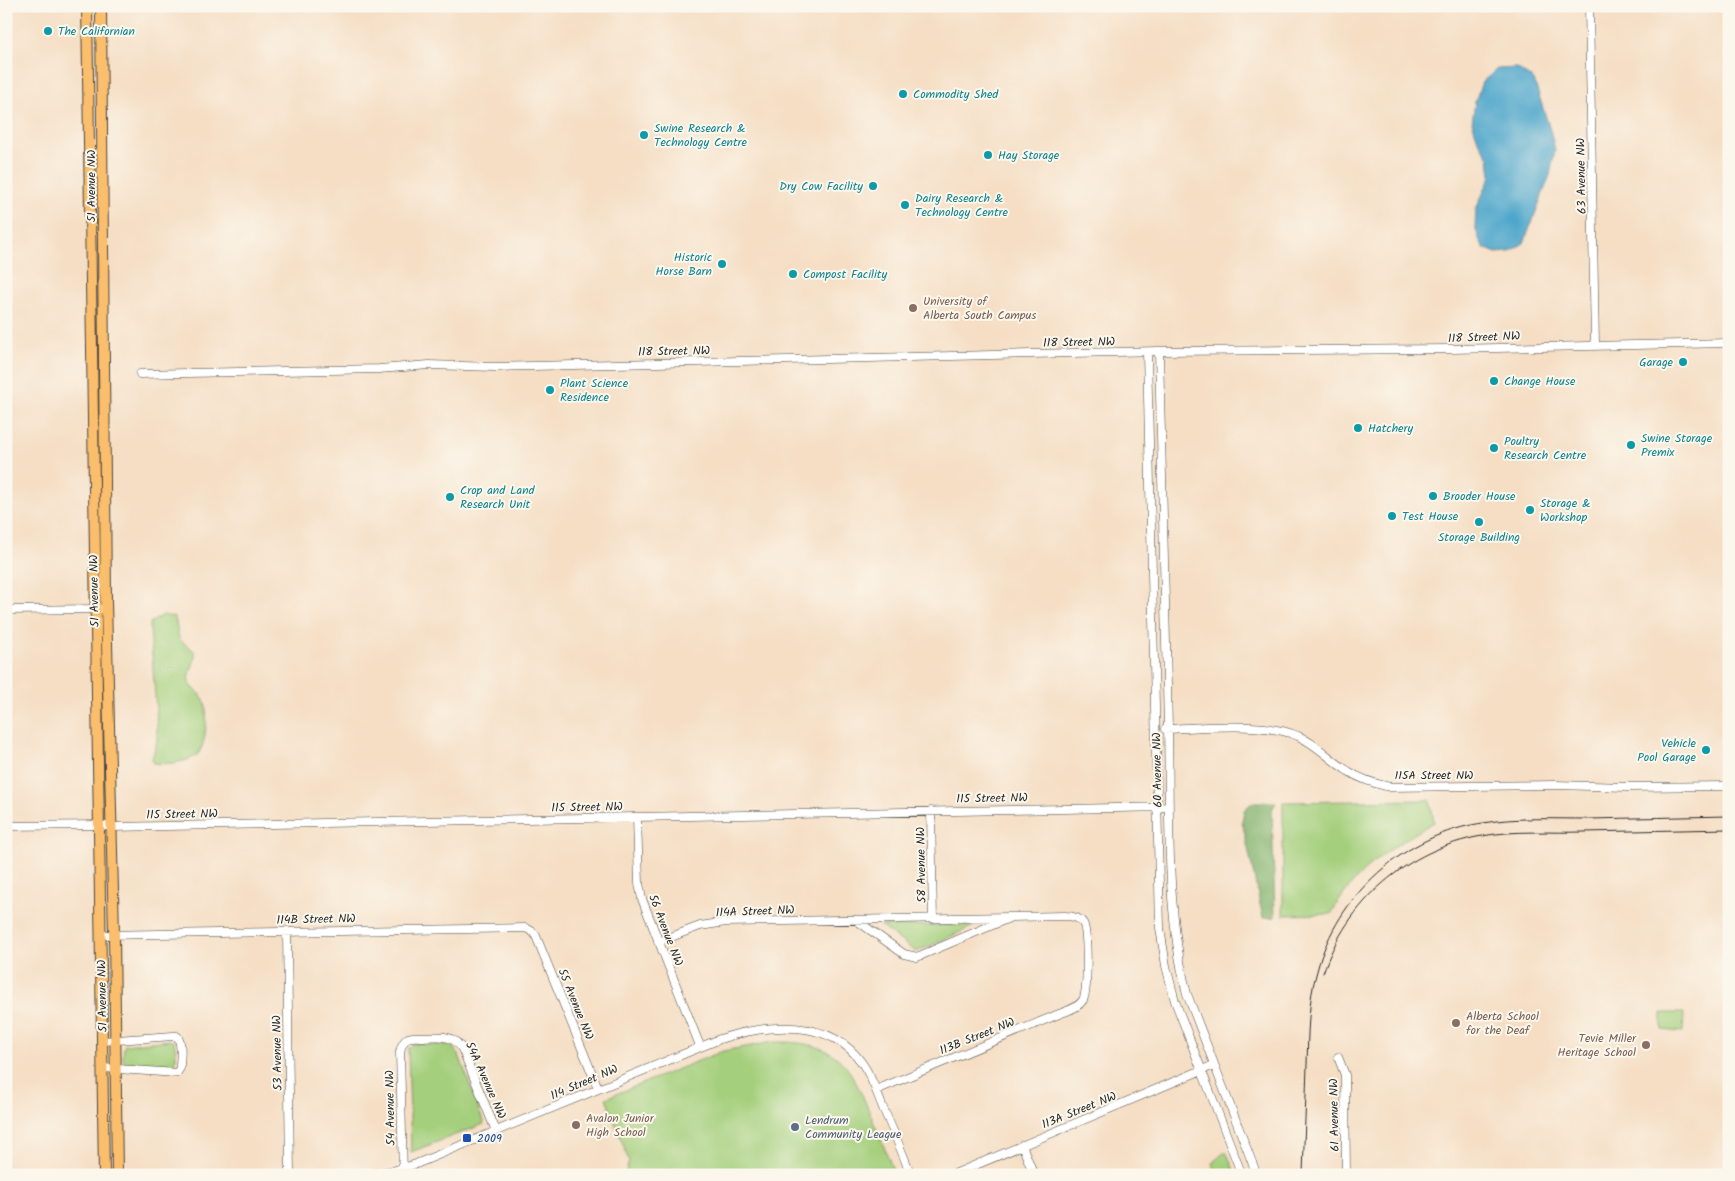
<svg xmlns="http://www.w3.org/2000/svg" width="1735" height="1181" font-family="Kalam,sans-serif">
<rect width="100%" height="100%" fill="#fbf7ec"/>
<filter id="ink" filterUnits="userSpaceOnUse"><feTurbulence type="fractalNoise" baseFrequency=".02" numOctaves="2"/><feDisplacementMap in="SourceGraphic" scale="10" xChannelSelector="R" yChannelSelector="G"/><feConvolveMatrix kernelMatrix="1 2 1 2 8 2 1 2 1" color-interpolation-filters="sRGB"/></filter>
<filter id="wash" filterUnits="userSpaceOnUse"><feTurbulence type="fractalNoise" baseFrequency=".0096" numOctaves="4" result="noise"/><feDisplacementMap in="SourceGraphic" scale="20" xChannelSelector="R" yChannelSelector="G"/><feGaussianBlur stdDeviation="1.12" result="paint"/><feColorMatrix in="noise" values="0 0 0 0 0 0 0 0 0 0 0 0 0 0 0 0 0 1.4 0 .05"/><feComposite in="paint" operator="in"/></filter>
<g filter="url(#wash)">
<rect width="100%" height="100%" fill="#f5dec4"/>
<!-- green -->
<path fill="#a4cf7c" stroke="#687d54" d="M163,615L174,617C178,624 176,631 179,638C181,643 191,647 195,652C197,664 186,673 189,681C192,690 202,693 205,702C208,714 206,745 198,754C191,762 165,765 154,763L152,759L157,741V723L150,628V623Z
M1430,800L1434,822C1389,849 1358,867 1331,914L1283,915V802Z
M976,925L916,952L881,926Z
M1662,1013H1684L1683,1032L1662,1030Z
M169,1040L174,1042C176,1049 178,1062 172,1067L125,1064C122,1059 123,1049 125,1045Z
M773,1042C839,1041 849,1063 872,1118C879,1137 889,1156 894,1175H625L629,1161L606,1098L723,1051Z
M413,1044L451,1045L459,1055L484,1124L411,1152L408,1049Z
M1226,1151L1236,1175H1216L1212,1163Z"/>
<!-- forest -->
<path fill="#83b26c" stroke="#576e4c" d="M1253,802H1276L1272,810L1275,917L1263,918L1242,821L1244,810Z"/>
<!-- water -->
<path fill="#4ea6cb" stroke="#3c687b" d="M1517,68L1534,80L1551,133L1555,150L1550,175L1524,243L1509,252L1496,253L1484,248L1479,239L1475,226L1476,209L1491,176L1489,158L1478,140L1472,122L1475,102L1482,82L1497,69Z"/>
</g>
<g filter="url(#ink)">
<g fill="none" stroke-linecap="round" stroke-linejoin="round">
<!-- minor casing -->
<g stroke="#494642" stroke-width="9">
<path id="minor" d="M1589,6L1595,345
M1159,351C1162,476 1165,601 1168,727C1170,816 1165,907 1187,994L1257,1175
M1147,352L1160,928L1166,966L1175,1001L1242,1175
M140,374L379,369L429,365L495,367L1159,351L1452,349L1729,343
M6,610L100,609
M1165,729C1201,728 1265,721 1298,736C1317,744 1330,760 1348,771C1360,779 1376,784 1390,787L1555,785L1627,787L1729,786
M931,811L933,919
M637,817L639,883L642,899L700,1046
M6,826L100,825L112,827L1169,807
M856,920L904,954L917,957L1009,918
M287,931L290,1175
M101,935L526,928L533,932L536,936L598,1088
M658,942L700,926L726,922L1065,916C1072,916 1079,917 1083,923C1088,932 1088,991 1083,1000C1078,1008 1067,1011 1059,1014L876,1090
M103,1041L173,1036H177C183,1044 180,1058 180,1068L177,1073L103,1068
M1338,1057L1345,1075L1346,1175
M1022,1145L1034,1175
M361,1175L392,1171L416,1164L720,1039C767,1024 830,1017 862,1063C872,1077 877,1093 883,1108C893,1130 902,1152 911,1175
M403,1175L400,1052C401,1047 403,1041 408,1038C412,1036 419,1037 424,1037C440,1036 455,1034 463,1051L496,1131
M952,1175L1214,1065"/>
</g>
<!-- major casing -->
<g stroke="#494642" stroke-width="12">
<path id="major" d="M87,6L104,1175
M101,6L106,601L114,934L117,1175"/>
</g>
<!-- minor -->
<use href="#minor" stroke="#fff" stroke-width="8"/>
<!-- major -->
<use href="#major" stroke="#fabe6d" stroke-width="10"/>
<!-- tram -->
<path stroke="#2b2b2b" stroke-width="1" d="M1323,973C1347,902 1407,849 1482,836C1515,830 1550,833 1584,832C1632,831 1681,830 1729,829
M1303,1175C1304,1138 1306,1102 1307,1065C1308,1033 1308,1001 1317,971C1337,895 1405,834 1483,823C1517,817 1553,819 1589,819C1635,818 1682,817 1729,816"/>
</g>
</g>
<!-- markers -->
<g fill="#0f9aa8" stroke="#fbf7ec" stroke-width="2">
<circle cx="48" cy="31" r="5"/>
<circle cx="903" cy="94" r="5"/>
<circle cx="644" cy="135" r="5"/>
<circle cx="988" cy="155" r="5"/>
<circle cx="873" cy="186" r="5"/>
<circle cx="905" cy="205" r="5"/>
<circle cx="722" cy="264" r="5"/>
<circle cx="793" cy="274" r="5"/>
<circle cx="1683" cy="362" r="5"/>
<circle cx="1494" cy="381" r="5"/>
<circle cx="550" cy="390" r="5"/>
<circle cx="1358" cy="428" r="5"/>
<circle cx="1631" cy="445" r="5"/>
<circle cx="1494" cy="448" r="5"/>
<circle cx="1433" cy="496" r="5"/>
<circle cx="450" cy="497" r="5"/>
<circle cx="1530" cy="510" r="5"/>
<circle cx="1392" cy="516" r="5"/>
<circle cx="1479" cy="522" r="5"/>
<circle cx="1706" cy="750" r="5"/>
</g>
<g fill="#8d6e63" stroke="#fbf7ec" stroke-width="2">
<circle cx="913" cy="308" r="5"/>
<circle cx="1456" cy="1023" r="5"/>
<circle cx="1646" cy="1045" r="5"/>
<circle cx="576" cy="1125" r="5"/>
</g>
<circle fill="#5c6f8a" stroke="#fbf7ec" stroke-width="2" cx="795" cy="1127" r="5"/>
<rect fill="#1a4fb4" stroke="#fbf7ec" stroke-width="2" x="462" y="1133" width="10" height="10" rx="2.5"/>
<g text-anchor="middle" stroke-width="4" stroke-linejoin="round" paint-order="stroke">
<!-- culture labels -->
<g font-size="12" fill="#0d838f" stroke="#fbf7ec" text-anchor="start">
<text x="58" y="35">The Californian</text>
<text x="913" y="98">Commodity Shed</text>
<text x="654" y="132">Swine Research &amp;<tspan x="654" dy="14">Technology Centre</tspan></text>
<text x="998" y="159">Hay Storage</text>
<text x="863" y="190" text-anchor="end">Dry Cow Facility</text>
<text x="915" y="202">Dairy Research &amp;<tspan x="915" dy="14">Technology Centre</tspan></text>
<text x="712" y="261" text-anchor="end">Historic<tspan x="712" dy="14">Horse Barn</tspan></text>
<text x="803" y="278">Compost Facility</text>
<text x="1673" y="366" text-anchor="end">Garage</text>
<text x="1504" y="385">Change House</text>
<text x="560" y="387">Plant Science<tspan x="560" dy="14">Residence</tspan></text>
<text x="1368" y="432">Hatchery</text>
<text x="1641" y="442">Swine Storage<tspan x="1641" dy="14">Premix</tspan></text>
<text x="1504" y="445">Poultry<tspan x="1504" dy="14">Research Centre</tspan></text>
<text x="460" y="494">Crop and Land<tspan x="460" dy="14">Research Unit</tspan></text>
<text x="1443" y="500">Brooder House</text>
<text x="1540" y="507">Storage &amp;<tspan x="1540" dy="14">Workshop</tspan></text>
<text x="1402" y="520">Test House</text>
<text x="1479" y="541" text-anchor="middle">Storage Building</text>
<text x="1696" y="747" text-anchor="end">Vehicle<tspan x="1696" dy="14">Pool Garage</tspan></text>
</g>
<!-- street labels -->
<g font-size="12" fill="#2b2b2b" stroke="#fbf7ec">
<text transform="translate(1581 176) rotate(-91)" y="4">63 Avenue NW</text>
<text transform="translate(91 186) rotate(-90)" y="4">51 Avenue NW</text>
<text transform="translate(1484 337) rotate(-2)" y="4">118 Street NW</text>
<text transform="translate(1079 342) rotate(-1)" y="4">118 Street NW</text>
<text transform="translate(674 351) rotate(-1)" y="4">118 Street NW</text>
<text transform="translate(94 591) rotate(-91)" y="4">51 Avenue NW</text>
<text transform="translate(1157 770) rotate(-91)" y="4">60 Avenue NW</text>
<text x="1434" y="779">115A Street NW</text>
<text transform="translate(992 798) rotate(-1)" y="4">115 Street NW</text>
<text transform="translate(587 807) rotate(-1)" y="4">115 Street NW</text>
<text transform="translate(182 814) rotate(-1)" y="4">115 Street NW</text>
<text transform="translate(921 865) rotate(-91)" y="4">58 Avenue NW</text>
<text transform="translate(755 911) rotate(-2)" y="4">114A Street NW</text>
<text transform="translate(316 919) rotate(-1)" y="4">114B Street NW</text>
<text transform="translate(666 930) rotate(69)" y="4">56 Avenue NW</text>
<text transform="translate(102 996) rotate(-91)" y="4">51 Avenue NW</text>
<text transform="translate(576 1004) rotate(68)" y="4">55 Avenue NW</text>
<text transform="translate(977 1036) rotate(-22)" y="4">113B Street NW</text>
<text transform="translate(277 1053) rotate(-91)" y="4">53 Avenue NW</text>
<text transform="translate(486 1080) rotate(66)" y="4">54A Avenue NW</text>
<text transform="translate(584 1082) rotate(-23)" y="4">114 Street NW</text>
<text transform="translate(390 1108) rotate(-91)" y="4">54 Avenue NW</text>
<text transform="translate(1079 1110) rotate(-22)" y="4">113A Street NW</text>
<text transform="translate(1334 1115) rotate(-91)" y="4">61 Avenue NW</text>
</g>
<!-- education labels -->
<g font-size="12" fill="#785e54" stroke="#fbf7ec" text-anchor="start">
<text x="923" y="305">University of<tspan x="923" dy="14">Alberta South Campus</tspan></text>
<text x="1466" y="1020">Alberta School<tspan x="1466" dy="14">for the Deaf</tspan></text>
<text x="1636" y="1042" text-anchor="end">Tevie Miller<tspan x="1636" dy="14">Heritage School</tspan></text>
<text x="586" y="1122">Avalon Junior<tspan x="586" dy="14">High School</tspan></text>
</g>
<!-- service labels -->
<g font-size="12" fill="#4e5e75" stroke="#fbf7ec" text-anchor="start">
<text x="805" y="1124">Lendrum<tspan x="805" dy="14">Community League</tspan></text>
</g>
<!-- transit labels -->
<g font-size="12" fill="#164399" stroke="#fbf7ec" text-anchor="start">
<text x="477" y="1142">2009</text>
</g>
</g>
<!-- margin -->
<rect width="1735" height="1181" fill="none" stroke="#fbf7ec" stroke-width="25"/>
</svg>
